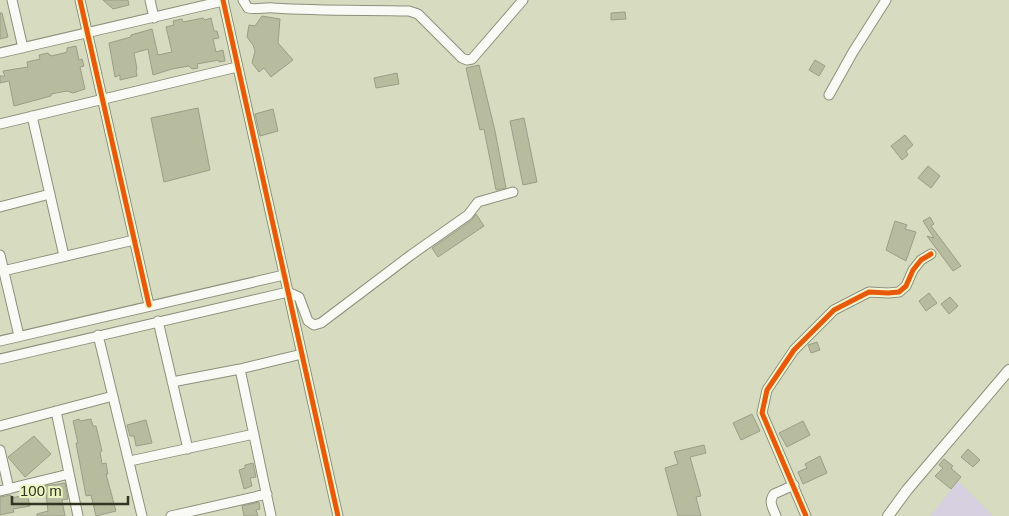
<svg xmlns="http://www.w3.org/2000/svg" width="1009" height="516" font-family="Arial,sans-serif">
<rect width="100%" height="100%" fill="#d7dcc0"/>
<!-- green -->
<path fill="#d6d0e1" d="M958,481L993,516H930Z"/>
<!-- building -->
<path fill="#b7bc9e" stroke="#9a9e88" d="M103,0H128L129,5L113,9Z
M625,12L626,19L611,20V13Z
M0,13H2L8,37L0,39Z
M262,16L280,19L278,43L293,60L271,77L264,68L259,72L252,63L255,51L253,45L247,37L249,25L255,26Z
M203,18L205,20L211,18L214,31H217L219,38L213,39L216,52L223,50L225,61L219,62V60L197,64L198,68L192,69L189,66L172,69L153,75L148,49L134,53L137,69L136,70L137,76L120,80V75L115,77L109,43L131,37V35L152,29L158,55L172,52L166,27L174,25L173,21L182,19L183,22Z
M76,46L79,60L82,59L84,66L80,67L85,89L73,93L67,91L51,94V96L14,106L9,81L0,83V76H5L3,71L28,67L27,62L40,59L39,55L48,53L49,55H51V56L64,53L67,52V48Z
M815,60L825,66L819,76L809,70Z
M479,65L495,131L506,188L496,190L484,129L480,130L466,68Z
M397,73L399,84L376,88L374,78Z
M198,108L210,170L164,182L151,118Z
M273,109L278,131L260,136L255,114Z
M524,118L537,182L523,185L510,121Z
M905,135L913,145L906,151L908,155L902,160L891,146Z
M928,166L940,176L931,188L918,178Z
M476,214L484,226L438,257L432,248L472,220Z
M930,217L934,224L931,226L961,266L953,271L927,236L934,238L923,221Z
M895,221L907,225L905,229L916,232L906,261L886,250Z
M929,293L937,303L926,311L919,301Z
M950,297L958,306L949,314L941,304Z
M817,342L820,350L811,353L808,345Z
M752,414L760,431L741,440L733,423Z
M79,419L80,421L91,419L93,426H96L102,451L100,452L102,464L106,463L108,474H106L116,511L96,516L91,495L86,496L76,443H78L73,421Z
M146,420L152,443L136,446L134,436H130L127,425Z
M803,421L810,435L787,447L779,433Z
M34,436L51,454L25,477L8,457Z
M704,445L706,453L690,457L701,496L696,497L701,516H678L665,468L678,464L674,452Z
M968,449L980,460L973,467L961,457Z
M820,456L827,473L803,484L798,472L807,468L805,464Z
M944,459L953,466L951,468L961,477L951,489L935,476L943,468L939,465Z
M253,463L256,477L250,478L252,486L244,489L239,470L245,468V465Z
M65,483L68,499L62,500L65,516H37V514L48,511L45,486Z
M11,495V498L27,495L30,506L13,509L14,512L0,515V497Z
M259,502L260,509L256,510L258,516H244L242,506Z"/>
<g fill="none" stroke-linecap="round" stroke-linejoin="round">
<!-- minor casing -->
<g stroke="#8d907b" stroke-width="11">
<path id="minor" d="M12,0L23,48
M80,0L149,305
M150,0L154,18
M223,0L338,516
M243,0L248,8C257,10 265,7 274,8C319,11 364,10 409,11L418,14L462,58L467,60L472,59L523,0
M0,53L223,1
M829,95L853,52L886,0
M32,116L64,256
M0,124L237,67
M0,207L50,194
M0,255L19,336
M3,271L134,240
M158,321L188,449
M98,335L142,516
M0,341L284,275
M0,359L288,292L299,297L308,321L314,325L321,323L411,255L468,215L478,202L513,192
M240,369L271,516
M172,382L240,369L302,354
M56,411L78,516
M0,426L113,396
M0,450L9,489
M130,461L254,434
M0,491L69,474
M171,516L267,494
M776,516C773,508 768,502 774,494L794,485
M806,516L762,413L767,390L794,350L834,310L869,292L888,293L899,292L906,286L913,270L921,260L931,254"/>
</g>
<!-- major casing -->
<g stroke="#8d907b" stroke-width="12">
<path id="major" d="M888,516L907,490L1009,370"/>
</g>
<!-- minor -->
<use href="#minor" stroke="#f9faf6" stroke-width="9"/>
<!-- major -->
<use href="#major" stroke="#f9faf6" stroke-width="10"/>
<!-- cycleway casing -->
<g stroke="#ebf4c2" stroke-width="8">
<path id="cycleway" d="M80,0L149,305
M223,0L338,516
M806,516L762,413L767,390L794,350L834,310L869,292L888,293L899,292L906,286L913,270L921,260L931,254"/>
</g>
<!-- cycleway -->
<use href="#cycleway" stroke="#e8590c" stroke-width="5"/>
</g>
<!-- scale -->
<path d="M12 496v8h116v-8" fill="none" stroke="#323522" stroke-width="2.5"/>
<text x="20" y="496" font-size="15" fill="#323522" stroke="#ebf4c2" stroke-width="4" paint-order="stroke">100 m</text>
</svg>
